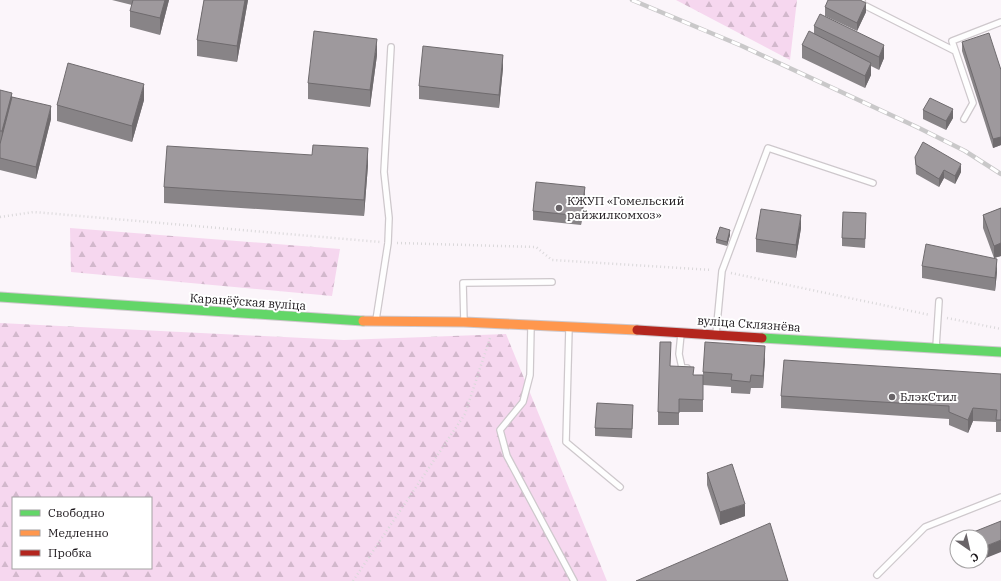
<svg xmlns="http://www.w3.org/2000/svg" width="1001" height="581" font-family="'IBM Plex Serif',serif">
<defs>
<pattern id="forest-firs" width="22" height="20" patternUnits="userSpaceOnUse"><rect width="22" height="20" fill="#f6d7ef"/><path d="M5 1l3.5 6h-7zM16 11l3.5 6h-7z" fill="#d2b8cc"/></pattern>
</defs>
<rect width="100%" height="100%" fill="#fbf5fa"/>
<!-- forest -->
<path fill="url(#forest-firs)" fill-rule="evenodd" d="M676,0H797L790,60Z
M70,228L340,249L332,296L71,272Z
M0,323L344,340L506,334L607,581H0ZM13,498H151V568H13Z"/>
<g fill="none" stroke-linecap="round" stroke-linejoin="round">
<!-- lane casing -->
<g stroke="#cec8cc" stroke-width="8">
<path id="lane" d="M862,0L860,3L955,51
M964,119L973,103L952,41L1001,22
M376,320L388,243L389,218L384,172L391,47
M464,322L463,283L552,282
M531,326L530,375L523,402L500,430L507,456L574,581
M569,328L566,442L620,487
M681,334L679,354L682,368H687
M716,334L722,271L768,148L873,183
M936,347L939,301
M877,575L925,527L1001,497"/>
</g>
<!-- fast casing -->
<g stroke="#cec8cc" stroke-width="11">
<path id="fast" d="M0,297L363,321
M762,338L1001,352"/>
</g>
<!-- slow casing -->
<g stroke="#cec8cc" stroke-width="11">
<path id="slow" d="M363,321L464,322L637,330"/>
</g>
<!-- jam casing -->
<g stroke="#cec8cc" stroke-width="11">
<path id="jam" d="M637,330L762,338"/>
</g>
<!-- path -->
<path stroke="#dad8da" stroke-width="2.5" stroke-dasharray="1 3" stroke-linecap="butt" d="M0,217L34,212L380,242
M397,243L536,247L552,260L712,270
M731,273L930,315
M947,318L1001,329
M353,581L465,414L490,338"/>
<!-- lane -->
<use href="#lane" stroke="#fefefe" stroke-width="5.5"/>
<!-- fast -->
<use href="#fast" stroke="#63d668" stroke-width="9"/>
<!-- slow -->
<use href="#slow" stroke="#ff974d" stroke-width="9"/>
<!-- jam -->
<use href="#jam" stroke="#b3261e" stroke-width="9"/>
<!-- rail casing -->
<g stroke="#c9c8c9" stroke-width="4.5">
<path id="rail" d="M632,0L742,46L919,128L965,151L1001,174"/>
</g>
<!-- rail -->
<use href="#rail" stroke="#fff" stroke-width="3" stroke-dasharray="9" stroke-linecap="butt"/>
</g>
<!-- wall -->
<path fill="#888487" d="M112,0H169L160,35L130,27V11L132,5Z
M204,0H248L237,62L197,56V40Z
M825,7L866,12L857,31L825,16Z
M814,26L884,58L879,70L871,66V75L865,88L802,58V45L814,34Z
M962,42L1001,70V145L993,148L962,51Z
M377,55L370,107L308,99V83Z
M503,68L499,108L419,99V86Z
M0,90L51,119L36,179L0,170Z
M144,100L132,142L57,121V105Z
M923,110L953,118L946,130L923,119Z
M915,157L961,172L955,184L944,178L939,187L916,174Z
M368,165L364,216L164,203V187Z
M585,196L581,225L533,220V211Z
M1001,208V256L994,258L983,228V215Z
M866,222L865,248L842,246V238Z
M801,228L796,258L756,252V239Z
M730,235L727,246L716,243V239Z
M922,266L997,272L995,291L922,278Z
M765,358L763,388H751L750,394L731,393V387L703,385V412H679V425H658V412L670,366L694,375H703V372Z
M1001,374V432H996V422L973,421L968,433L949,425V419L781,408V396Z
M633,414L632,438L595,436V428Z
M707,473L745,516L720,525L707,485Z"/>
<!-- shaded-wall -->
<path fill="#6f6b6e" d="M165,0H169L160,35V18Z
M245,0H248L237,62V46Z
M866,3V12L857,31V23Z
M377,39V55L370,107V90Z
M884,45V58L879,70V57Z
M503,55V68L499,108V95Z
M871,63V75L865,88V76Z
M144,84V100L132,142V126Z
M12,93V109L2,148V131Z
M51,106V119L36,179V167Z
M953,109V118L946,130V121Z
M1001,137V145L993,148V139Z
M368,148V165L364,216V200Z
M961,164V172L955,184V176Z
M944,170V178L939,187V179Z
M585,187V196L581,225V216Z
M801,215V228L796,258V245Z
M730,230V235L727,246V242Z
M1001,243V256L994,258V246Z
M997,259V272L995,291V278Z
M765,346V358L763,388V376Z
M973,408V421L968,433V420Z
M745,504V516L720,525V512Z
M1001,540V552L981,560V548Z"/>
<!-- building -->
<path fill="#9e999d" stroke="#6f6b6e" d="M133,0H165L160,18L130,11Z
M204,0H245L237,46L197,40Z
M828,0H860L866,3L857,23L825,7Z
M820,14L884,45L879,57L814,26Z
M314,31L377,39L370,90L308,83Z
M809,31L871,63L865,76L802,45Z
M989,33L1001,70V137L993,139L962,42Z
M423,46L503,55L499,95L419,86Z
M68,63L144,84L132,126L57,105Z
M0,90L12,93L2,131H0Z
M12,97L51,106L36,167L0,158V144Z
M930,98L953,109L946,121L923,110Z
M923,142L961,164L955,176L944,170L939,179L916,165L915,157Z
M313,145L368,148L364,200L164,187L167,146L312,155Z
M536,182L585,187L581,216L533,211Z
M1001,208V243L994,246L983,215Z
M761,209L801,215L796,245L756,239Z
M843,212L866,213L865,239L842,238Z
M720,227L730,230L727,242L716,239Z
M926,244L997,259L995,278L922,266Z
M660,342H671L670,366L694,367L693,375H703V400L679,399V413L658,412Z
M705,342L765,346L763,376L751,375L750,382L731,380L732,374L703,372Z
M784,360L1001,374V420H996L997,410L973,408L968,420L949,412V406L781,396Z
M597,403L633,405L632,429L595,428Z
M732,464L745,504L720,512L707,473Z
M1001,521V540L981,548V537H973L971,533Z
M770,523L788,581H636Z"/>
<!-- markers -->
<g fill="#696468" stroke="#fff" stroke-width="1.5">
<circle cx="559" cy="208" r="4"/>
<circle cx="892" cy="397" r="4"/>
</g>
<g text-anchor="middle" stroke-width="4" stroke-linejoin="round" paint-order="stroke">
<!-- poi labels -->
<g font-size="12" fill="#1b161a" stroke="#fff" text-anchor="start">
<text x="567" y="205">КЖУП «Гомельский<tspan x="567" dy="14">райжилкомхоз»</tspan></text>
<text x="900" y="401">БлэкСтил</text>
</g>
<!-- street labels -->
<g font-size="12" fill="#1b161a" stroke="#fff">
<text transform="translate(248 302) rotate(4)" y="4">Каранёўская вуліца</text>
<text transform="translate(749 324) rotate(4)" y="4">вуліца Склязнёва</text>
</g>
</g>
<!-- legend -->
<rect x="12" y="497" width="140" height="72" fill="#ffffff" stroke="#a4a2a3"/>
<rect x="20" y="510" width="20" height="6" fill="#63d668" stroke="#a4a2a3"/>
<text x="48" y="517" font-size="12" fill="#1b161a">Свободно</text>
<rect x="20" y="530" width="20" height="6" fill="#ff974d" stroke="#a4a2a3"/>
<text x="48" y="537" font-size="12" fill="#1b161a">Медленно</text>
<rect x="20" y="550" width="20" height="6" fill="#b3261e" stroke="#a4a2a3"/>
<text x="48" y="557" font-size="12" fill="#1b161a">Пробка</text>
<!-- north arrow -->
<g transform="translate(969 549) rotate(146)"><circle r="19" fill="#ffffff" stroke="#a4a2a3"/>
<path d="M0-3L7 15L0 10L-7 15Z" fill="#696468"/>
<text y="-6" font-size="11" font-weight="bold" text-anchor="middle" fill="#1b161a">С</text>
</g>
</svg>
